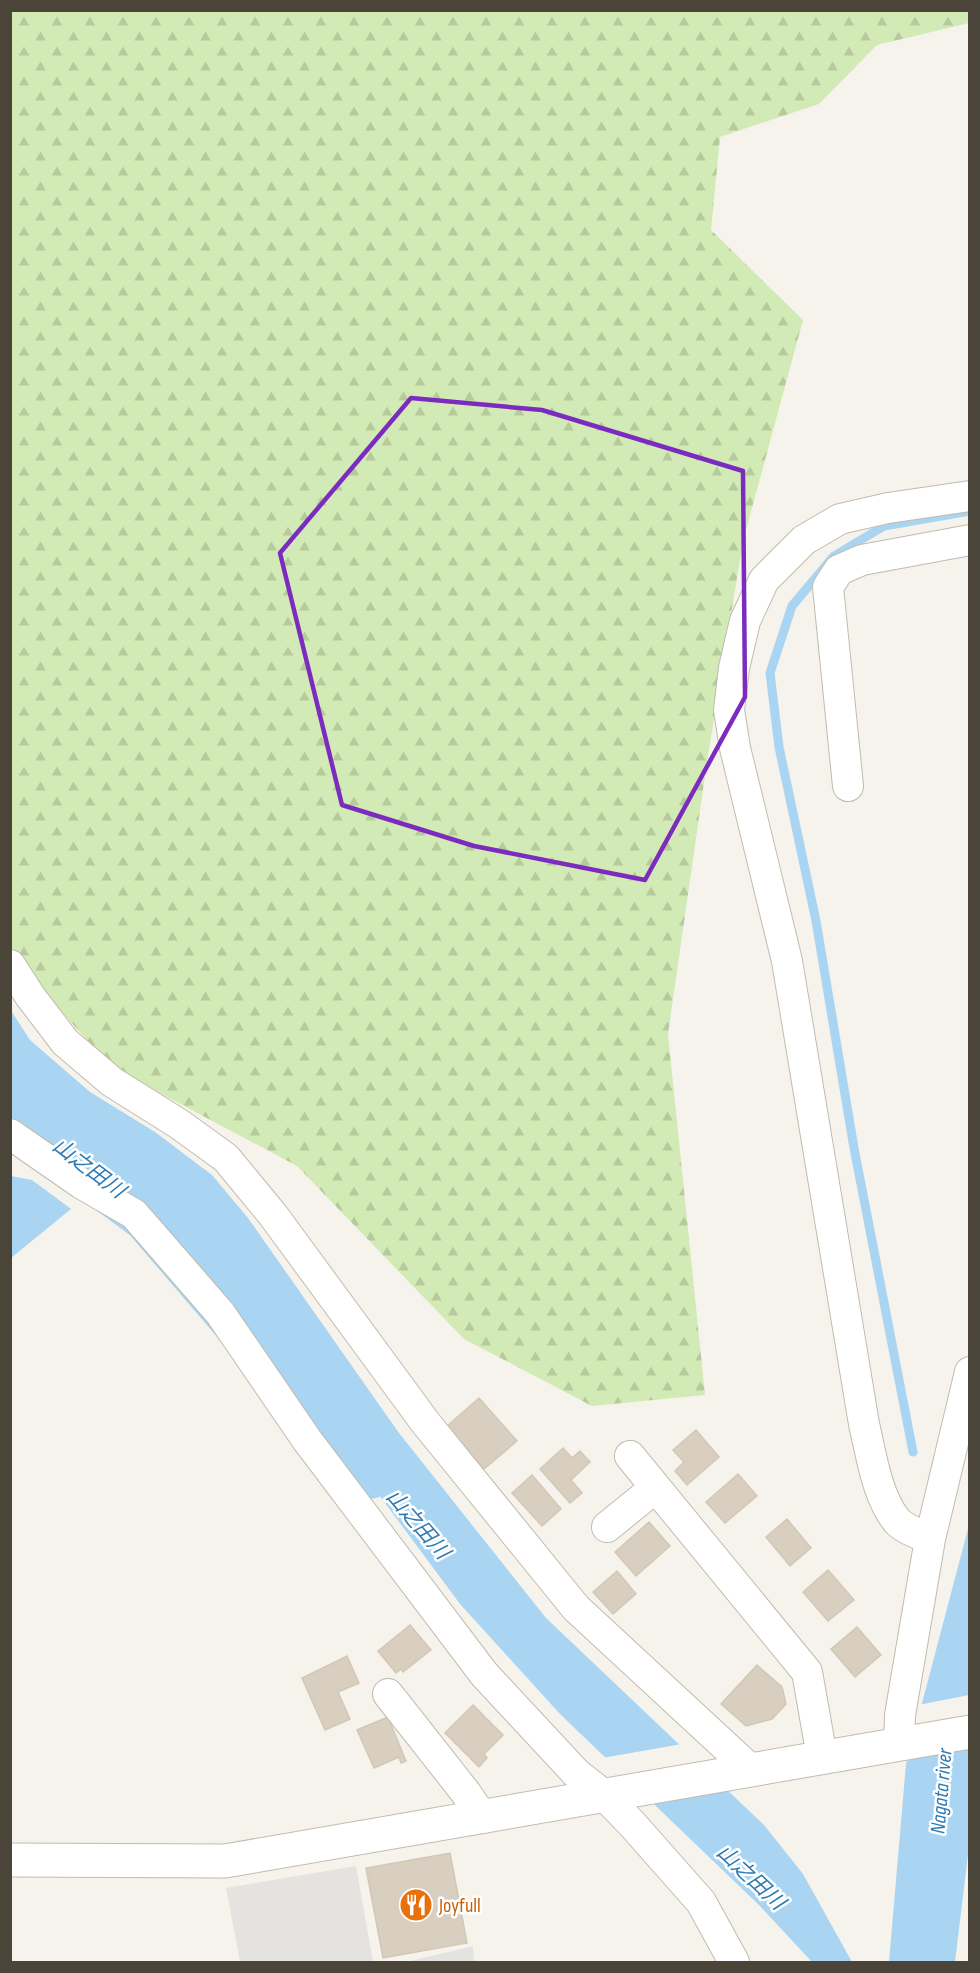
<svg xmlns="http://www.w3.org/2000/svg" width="980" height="1973" font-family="'Sofia Sans Condensed','Noto Sans JP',sans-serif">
<defs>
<pattern id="forest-firs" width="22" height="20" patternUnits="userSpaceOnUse" patternTransform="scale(1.5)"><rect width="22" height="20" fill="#d2eab5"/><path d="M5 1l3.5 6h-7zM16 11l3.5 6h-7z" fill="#b6ca9c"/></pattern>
</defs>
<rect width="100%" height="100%" fill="#f6f3ec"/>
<!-- forest -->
<path fill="url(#forest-firs)" d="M10,11H969V23L877,45L819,104L720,137L711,230L803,320L743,541L707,762L668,1034L705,1395L592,1406L464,1339L297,1166L111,1067L11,955Z"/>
<!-- parking -->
<path fill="#e5e3e0" d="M356,1866L373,1962H240L226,1888Z
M473,1946L474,1962H406Z"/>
<!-- water -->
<path fill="#a9d4f2" d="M10,1009L30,1040L90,1092L155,1132L212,1175L248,1218L399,1433L546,1618L764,1825L803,1874L852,1962H812L759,1905L560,1714L460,1604L190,1240L148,1199L76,1163L11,1107Z
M11,1176L32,1180L71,1209L11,1258Z
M969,1525L970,1838L955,1962H889L906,1764Z"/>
<!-- pier -->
<path fill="#f6f3ec" d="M969,1695V1749L904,1761L918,1705Z
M682,1744L731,1790L649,1804L602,1758Z"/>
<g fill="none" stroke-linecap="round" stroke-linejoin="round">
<!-- stream -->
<path stroke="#a9d4f2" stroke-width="9" d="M913,1452L854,1148L816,921L779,747L770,673L792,606L834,556L884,526L970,511"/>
<!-- river -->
<path stroke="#a9d4f2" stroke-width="58" d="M10,1086L38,1131L150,1214L369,1470"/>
</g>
<!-- building -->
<path fill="#d8cfc1" stroke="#d3c7b4" stroke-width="1.5" d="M479,1398L517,1441L484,1469L446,1427Z
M696,1430L719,1457L687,1485L675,1471L684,1462L673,1450Z
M563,1448L572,1458L580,1451L590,1462L571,1480L582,1493L570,1503L540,1469Z
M738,1474L757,1496L725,1523L706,1502Z
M532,1475L561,1509L542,1526L512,1493Z
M787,1519L811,1548L790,1566L766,1537Z
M649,1522L670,1546L636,1576L615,1552Z
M828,1570L854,1600L828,1621L803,1592Z
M617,1571L636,1594L613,1614L593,1592Z
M410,1625L431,1650L403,1672L401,1669L396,1673L378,1651Z
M857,1627L881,1655L855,1677L831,1649Z
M347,1656L359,1683L338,1692L350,1719L325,1730L302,1678Z
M757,1665L782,1687L786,1704L772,1719L746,1726L721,1704Z
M473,1705L503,1735L484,1754L487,1758L479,1767L445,1733Z
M388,1717L406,1761L401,1763L399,1757L374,1768L357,1730Z
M450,1853L467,1943L383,1958L366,1868Z"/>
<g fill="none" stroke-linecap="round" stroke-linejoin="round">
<!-- minor casing -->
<g stroke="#c2bbae" stroke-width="32">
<path id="minor" d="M848,786L828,587L839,570L862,560L970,540
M10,965L30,996L65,1042L112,1082L179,1124L226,1158L273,1215L425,1422L576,1608L750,1769
M10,1134L82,1184L134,1214L220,1313L307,1440L484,1674L576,1773L604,1795L633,1825L701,1902L734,1962
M630,1456L807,1672L822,1757
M607,1527L655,1488
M930,1539C920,1534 904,1529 897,1521C877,1497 871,1454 864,1424L787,961L735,748L729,710L734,668L745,621L764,580L804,540L840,519L888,508L970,496
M388,1694L466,1793L483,1818
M899,1744L900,1715L930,1539L970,1372"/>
</g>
<!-- tertiary casing -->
<g stroke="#c2bbae" stroke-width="35">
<path id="tertiary" d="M10,1860L225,1861L970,1732"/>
</g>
<!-- minor -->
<use href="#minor" stroke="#fff" stroke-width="30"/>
<!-- tertiary -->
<use href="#tertiary" stroke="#fff" stroke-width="33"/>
</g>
<!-- marked area -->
<path fill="none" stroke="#7b2cbf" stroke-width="4.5" stroke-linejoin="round" d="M411,398L542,410L743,471L745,697L645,880L474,846L342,805L280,553Z"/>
<!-- icons -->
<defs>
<g id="restaurant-disc" transform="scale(1.725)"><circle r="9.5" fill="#e8710a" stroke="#fff"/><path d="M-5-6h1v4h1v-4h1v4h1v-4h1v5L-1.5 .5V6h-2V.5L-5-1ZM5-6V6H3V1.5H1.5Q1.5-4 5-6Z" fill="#fff"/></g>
</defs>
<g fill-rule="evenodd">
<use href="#restaurant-disc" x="416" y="1905"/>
</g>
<g text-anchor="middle" stroke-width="5" stroke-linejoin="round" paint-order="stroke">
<!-- food labels -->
<g font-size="20" fill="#c56008" stroke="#fff" text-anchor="start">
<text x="439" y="1912">Joyfull</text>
</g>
<!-- water labels -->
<g font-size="21" font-style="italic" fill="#2e7ab2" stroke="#fff">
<text transform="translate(89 1168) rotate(37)" y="7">山之田川</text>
<text transform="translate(418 1524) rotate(49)" y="7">山之田川</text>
<text transform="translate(941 1791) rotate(-85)" y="7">Nagata river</text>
<text transform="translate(751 1877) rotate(43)" y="7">山之田川</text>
</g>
</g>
<!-- border -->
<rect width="980" height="1973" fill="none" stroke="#4b4439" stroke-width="24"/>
</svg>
